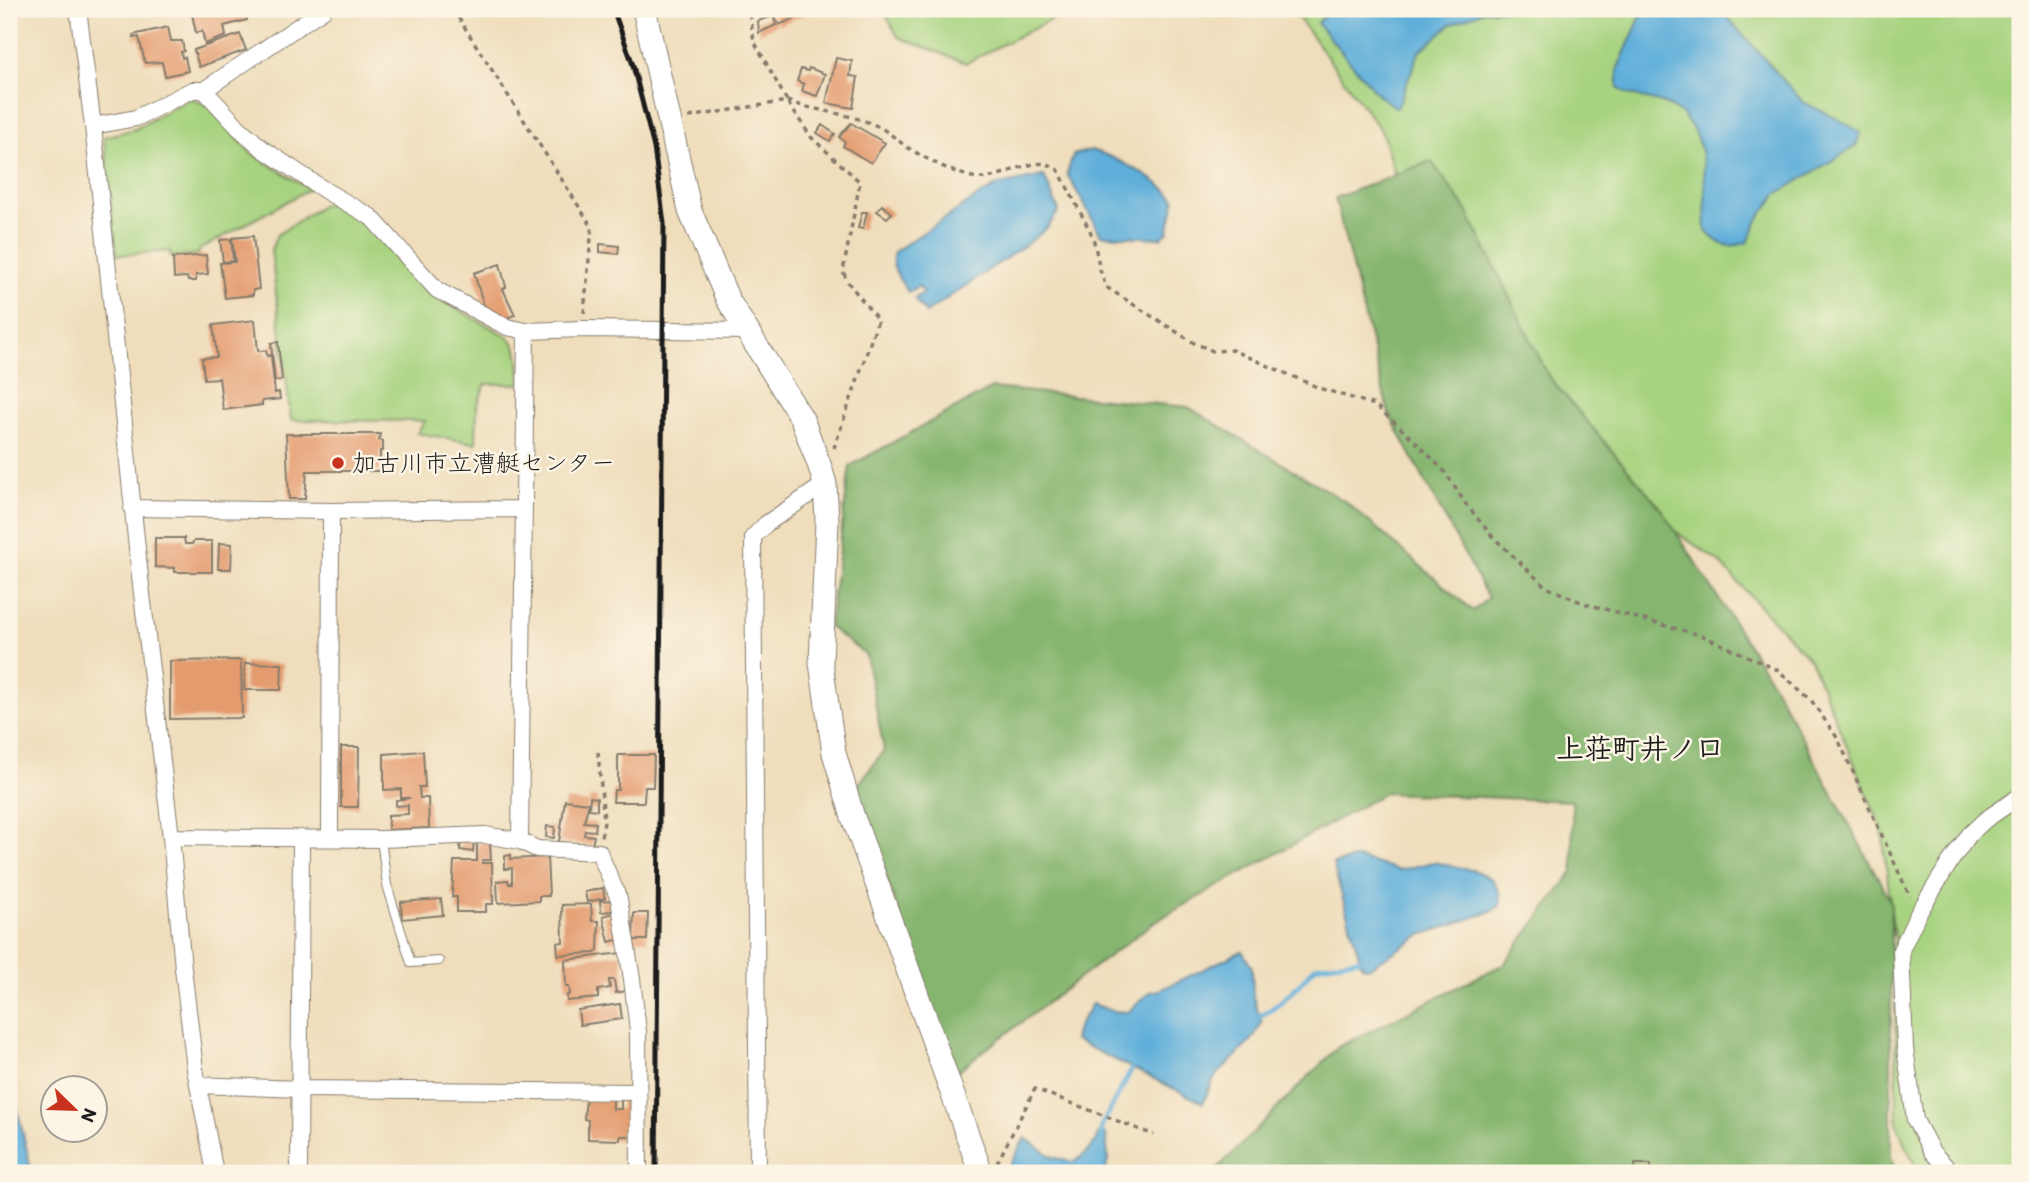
<svg xmlns="http://www.w3.org/2000/svg" width="2029" height="1182" font-family="Itim,'Klee One',sans-serif">
<rect width="100%" height="100%" fill="#fcf5e5"/>
<filter id="ink" filterUnits="userSpaceOnUse"><feTurbulence type="fractalNoise" baseFrequency=".0143" numOctaves="2"/><feDisplacementMap in="SourceGraphic" scale="14" xChannelSelector="R" yChannelSelector="G"/><feConvolveMatrix kernelMatrix="1 2 1 2 8 2 1 2 1" color-interpolation-filters="sRGB"/></filter>
<filter id="wash" filterUnits="userSpaceOnUse"><feTurbulence type="fractalNoise" baseFrequency=".00686" numOctaves="4" result="noise"/><feDisplacementMap in="SourceGraphic" scale="28" xChannelSelector="R" yChannelSelector="G"/><feGaussianBlur stdDeviation="1.57" result="paint"/><feColorMatrix in="noise" values="0 0 0 0 0 0 0 0 0 0 0 0 0 0 0 0 0 1.4 0 .05"/><feComposite in="paint" operator="in"/></filter>
<g filter="url(#wash)">
<rect width="100%" height="100%" fill="#efddbb"/>
<!-- green -->
<path fill="#a7d380" stroke="#62784e" stroke-width="2" d="M883,9H1072L966,63L898,37Z
M1292,9H2020V1173H1918L1897,1124L1895,945L1882,829L1811,661L1719,562L1604,481L1415,241L1382,132Z
M190,98L207,105L251,153L309,189L199,250V254L171,257L170,251L117,255L104,137L135,129Z
M324,204H330L364,222L431,295L507,336C522,348 519,366 520,384H486L477,405L476,443L417,433L425,421L291,420L271,250L277,235Z"/>
<!-- forest -->
<path fill="#85b56e" stroke="#506845" stroke-width="2" d="M1431,161L1466,209L1549,377L1660,507L1773,684L1891,902V1158L1897,1173H1213L1338,1047L1504,964L1573,872L1572,801L1385,793L1154,922L953,1074L856,788L884,750L866,655L829,627L850,466L992,388L1188,407L1346,502L1473,611L1488,598L1389,414L1335,198Z"/>
<!-- water -->
<path fill="#5fafda" stroke="#3e667b" stroke-width="2" d="M1332,9H1582L1580,17L1536,10H1486L1451,24L1419,52L1397,108L1379,96L1317,23Z
M1644,9H1722L1734,25L1803,102L1842,121L1861,133L1856,146L1777,194L1759,218L1748,242C1729,249 1719,246 1706,231C1704,191 1712,127 1669,106C1652,98 1633,99 1618,88V68Z
M1091,150C1114,156 1162,181 1175,200L1168,232L1161,238L1101,235L1067,174L1073,155Z
M1044,176L1059,211L1047,228L1031,241L926,313L914,299L923,293L919,286L908,292C900,280 889,266 894,252L980,195L999,185Z
M1357,858L1399,870L1434,862L1476,871L1493,880L1500,894V906L1487,913L1421,935L1370,967L1362,966L1333,864Z
M1242,951L1252,967L1253,997L1262,1023L1251,1041L1214,1078L1203,1103L1074,1040L1077,1028L1092,1004L1113,1011L1128,1012L1150,992L1160,990Z
M9,1073L32,1173H9Z
M1099,1132L1106,1134L1108,1159L1105,1173H1005L1025,1138L1053,1157L1073,1162C1086,1155 1094,1147 1099,1132Z"/>
<g fill="none" stroke-linecap="round" stroke-linejoin="round">
<!-- stream -->
<path stroke="#5fafda" stroke-width="5" d="M1254,1019L1272,1009L1291,993L1316,966L1360,959
M1101,1137L1102,1125L1134,1065"/>
</g>
<g id="blocks">
<!-- building -->
<path fill="#e49b6e" d="M154,9H174V12L155,16Z
M191,9H244L247,20L224,26L226,36L205,44L202,31L196,33Z
M778,9H809L810,12L779,25L774,14L779,11Z
M773,16L776,25L759,33L758,21Z
M168,27L171,41H182L184,51L181,52L182,58L185,57L188,71L165,76L162,62L145,63L139,37L134,38L133,35Z
M240,34L246,50L199,67L194,50Z
M836,58L852,61L850,76L858,77L853,108L826,103Z
M809,68L825,74L817,96L802,91L804,84L797,81L801,69L808,71Z
M851,123L885,143L871,163L843,146L845,142L839,137Z
M822,125L835,134L830,141L817,133Z
M882,205L892,213L887,218L877,211Z
M862,212H867L863,229L858,228Z
M253,236L259,289L253,290V295L225,298L220,263L235,262L232,238Z
M231,239L233,261L223,262L220,240Z
M600,244L619,246L618,254L600,252Z
M206,255L208,274L196,275V281H188L187,277L174,278L173,258Z
M500,264L506,287L503,289L515,315L506,318L484,306L474,273Z
M255,320L258,351L266,350L267,356L271,355L275,393L279,392L280,399L262,401V405L223,410L219,378L204,379L202,358L217,357L213,325Z
M278,342L282,380L275,381L271,343Z
M286,434H380L379,440L383,441V451H380V471H307L305,499H289Z
M155,538H184L185,544H192L194,541H212V572H175V568L155,567Z
M219,543L232,544L231,569H218Z
M241,660L242,718L170,719V661Z
M245,663L282,664L281,690H244Z
M341,747H359L358,807H341Z
M423,751L425,787H419L420,798H428L429,828L388,830V815L408,814V805L396,806V800L410,798H401V789L384,790V754Z
M618,755H654L653,787H645L644,802H613L614,790H618Z
M590,797L597,798V810L589,809Z
M565,800L589,803L584,822L596,823L595,831L585,830L584,835L594,836L592,846L559,842Z
M547,826L555,827L554,838L546,837Z
M461,839L474,841L473,852L460,850Z
M477,843H490L491,860H482V863H492L493,904H486V912H457V897H452L454,861H477Z
M511,855V859L547,857L549,896H539V901L498,903L497,881L508,880L509,884H512V868L505,869V856Z
M603,888L605,898L587,902L585,892Z
M441,899L443,915L402,919L401,902Z
M612,900L613,911L601,912L600,901Z
M591,904L592,921H599L598,950L595,953L558,955L557,943L563,942L562,905Z
M614,913L620,939L609,942L603,916Z
M634,913H648L647,940H633Z
M621,953L626,991L616,993L614,980H609L610,988L598,990V998L567,1001V995L570,994L569,987H566L565,960Z
M620,1004L622,1019L580,1025L578,1010Z
M586,1097H613V1109H621V1098L633,1100L632,1136H620V1140L588,1139V1120L584,1119Z
M1635,1164H1651V1173H1635Z"/>
</g>
</g>
<g filter="url(#ink)">
<use href="#blocks" fill-opacity="0" stroke="#867c6c" stroke-width="2"/>
<g fill="none" stroke-linecap="round" stroke-linejoin="round">
<!-- lane casing -->
<g stroke="#867c6c" stroke-width="10">
<path id="lane" d="M381,839L387,885L411,963L439,961"/>
</g>
<!-- street casing -->
<g stroke="#867c6c" stroke-width="18">
<path id="street" d="M78,9L93,126L140,577L171,837L183,968L195,1069L215,1173
M204,90L324,9
M93,126L136,118L192,90H204L239,128L263,149L326,191L371,217L437,290L507,327L526,331L582,329L745,331
M132,508L331,511L523,509
M171,837L381,839L485,835L520,841L537,849L599,852L619,899L632,979L638,1031L639,1173
M330,838L331,511
M520,841L526,331
M198,1085L300,1089L638,1092
M299,1173L301,838
M758,1173L753,537L766,524L825,484
M1952,1173L1932,1152L1915,1120L1905,1048L1901,950L1918,914L1950,862L1969,835L1985,820L2020,796"/>
</g>
<!-- secondary casing -->
<g stroke="#867c6c" stroke-width="25">
<path id="secondary" d="M644,9L690,211L728,300L802,419L820,467L825,484L827,521L821,663L834,753L853,817L981,1173"/>
</g>
<!-- path -->
<path stroke="#867c6c" stroke-width="3.5" stroke-dasharray="5 5" stroke-linecap="butt" d="M453,9L592,227L584,313
M787,101C814,111 849,113 875,125C887,130 898,141 910,149C928,160 963,179 984,178C1007,177 1040,151 1059,171L1093,237L1100,270L1106,287L1194,343L1213,351L1232,350L1319,388L1375,405L1417,443L1445,472L1465,503L1492,536L1546,587L1583,603L1703,636L1778,670L1811,700L1838,739L1910,897
M788,103L811,137L860,182L843,271L847,281L878,320L834,448
M689,117L787,101L754,41L749,9
M598,752L604,822L601,837
M997,1163L1035,1089L1154,1135"/>
<!-- lane -->
<use href="#lane" stroke="#fff" stroke-width="8"/>
<!-- street -->
<use href="#street" stroke="#fff" stroke-width="16"/>
<!-- secondary -->
<use href="#secondary" stroke="#fff" stroke-width="23"/>
<!-- rail -->
<path stroke="#1c1c1c" stroke-width="5" d="M613,9L632,62L654,148L664,223L656,1173"/>
</g>
</g>
<!-- markers -->
<circle fill="#c8321e" stroke="#fcf5e5" stroke-width="2.5" cx="338" cy="463" r="7"/>
<g text-anchor="middle" stroke-width="5" stroke-linejoin="round" paint-order="stroke">
<!-- poi labels -->
<g font-size="24" fill="#1c1c1c" stroke="#fcf5e5" text-anchor="start">
<text x="352" y="471">加古川市立漕艇センター</text>
</g>
<!-- quarter labels -->
<g font-size="28" font-weight="bold" fill="#1c1c1c" stroke="#fcf5e5">
<text x="1640" y="758">上荘町井ノ口</text>
</g>
</g>
<!-- margin -->
<rect width="2029" height="1182" fill="none" stroke="#fcf5e5" stroke-width="35"/>
<!-- north arrow -->
<g transform="translate(74 1109) rotate(113)"><circle r="33" fill="#fcf5e5" stroke="#a29e95" stroke-width="2"/>
<path d="M0-5L12 26L0 18L-12 26Z" fill="#c8321e"/>
<text y="-10" font-size="19" font-weight="bold" text-anchor="middle" fill="#1c1c1c">N</text>
</g>
</svg>
